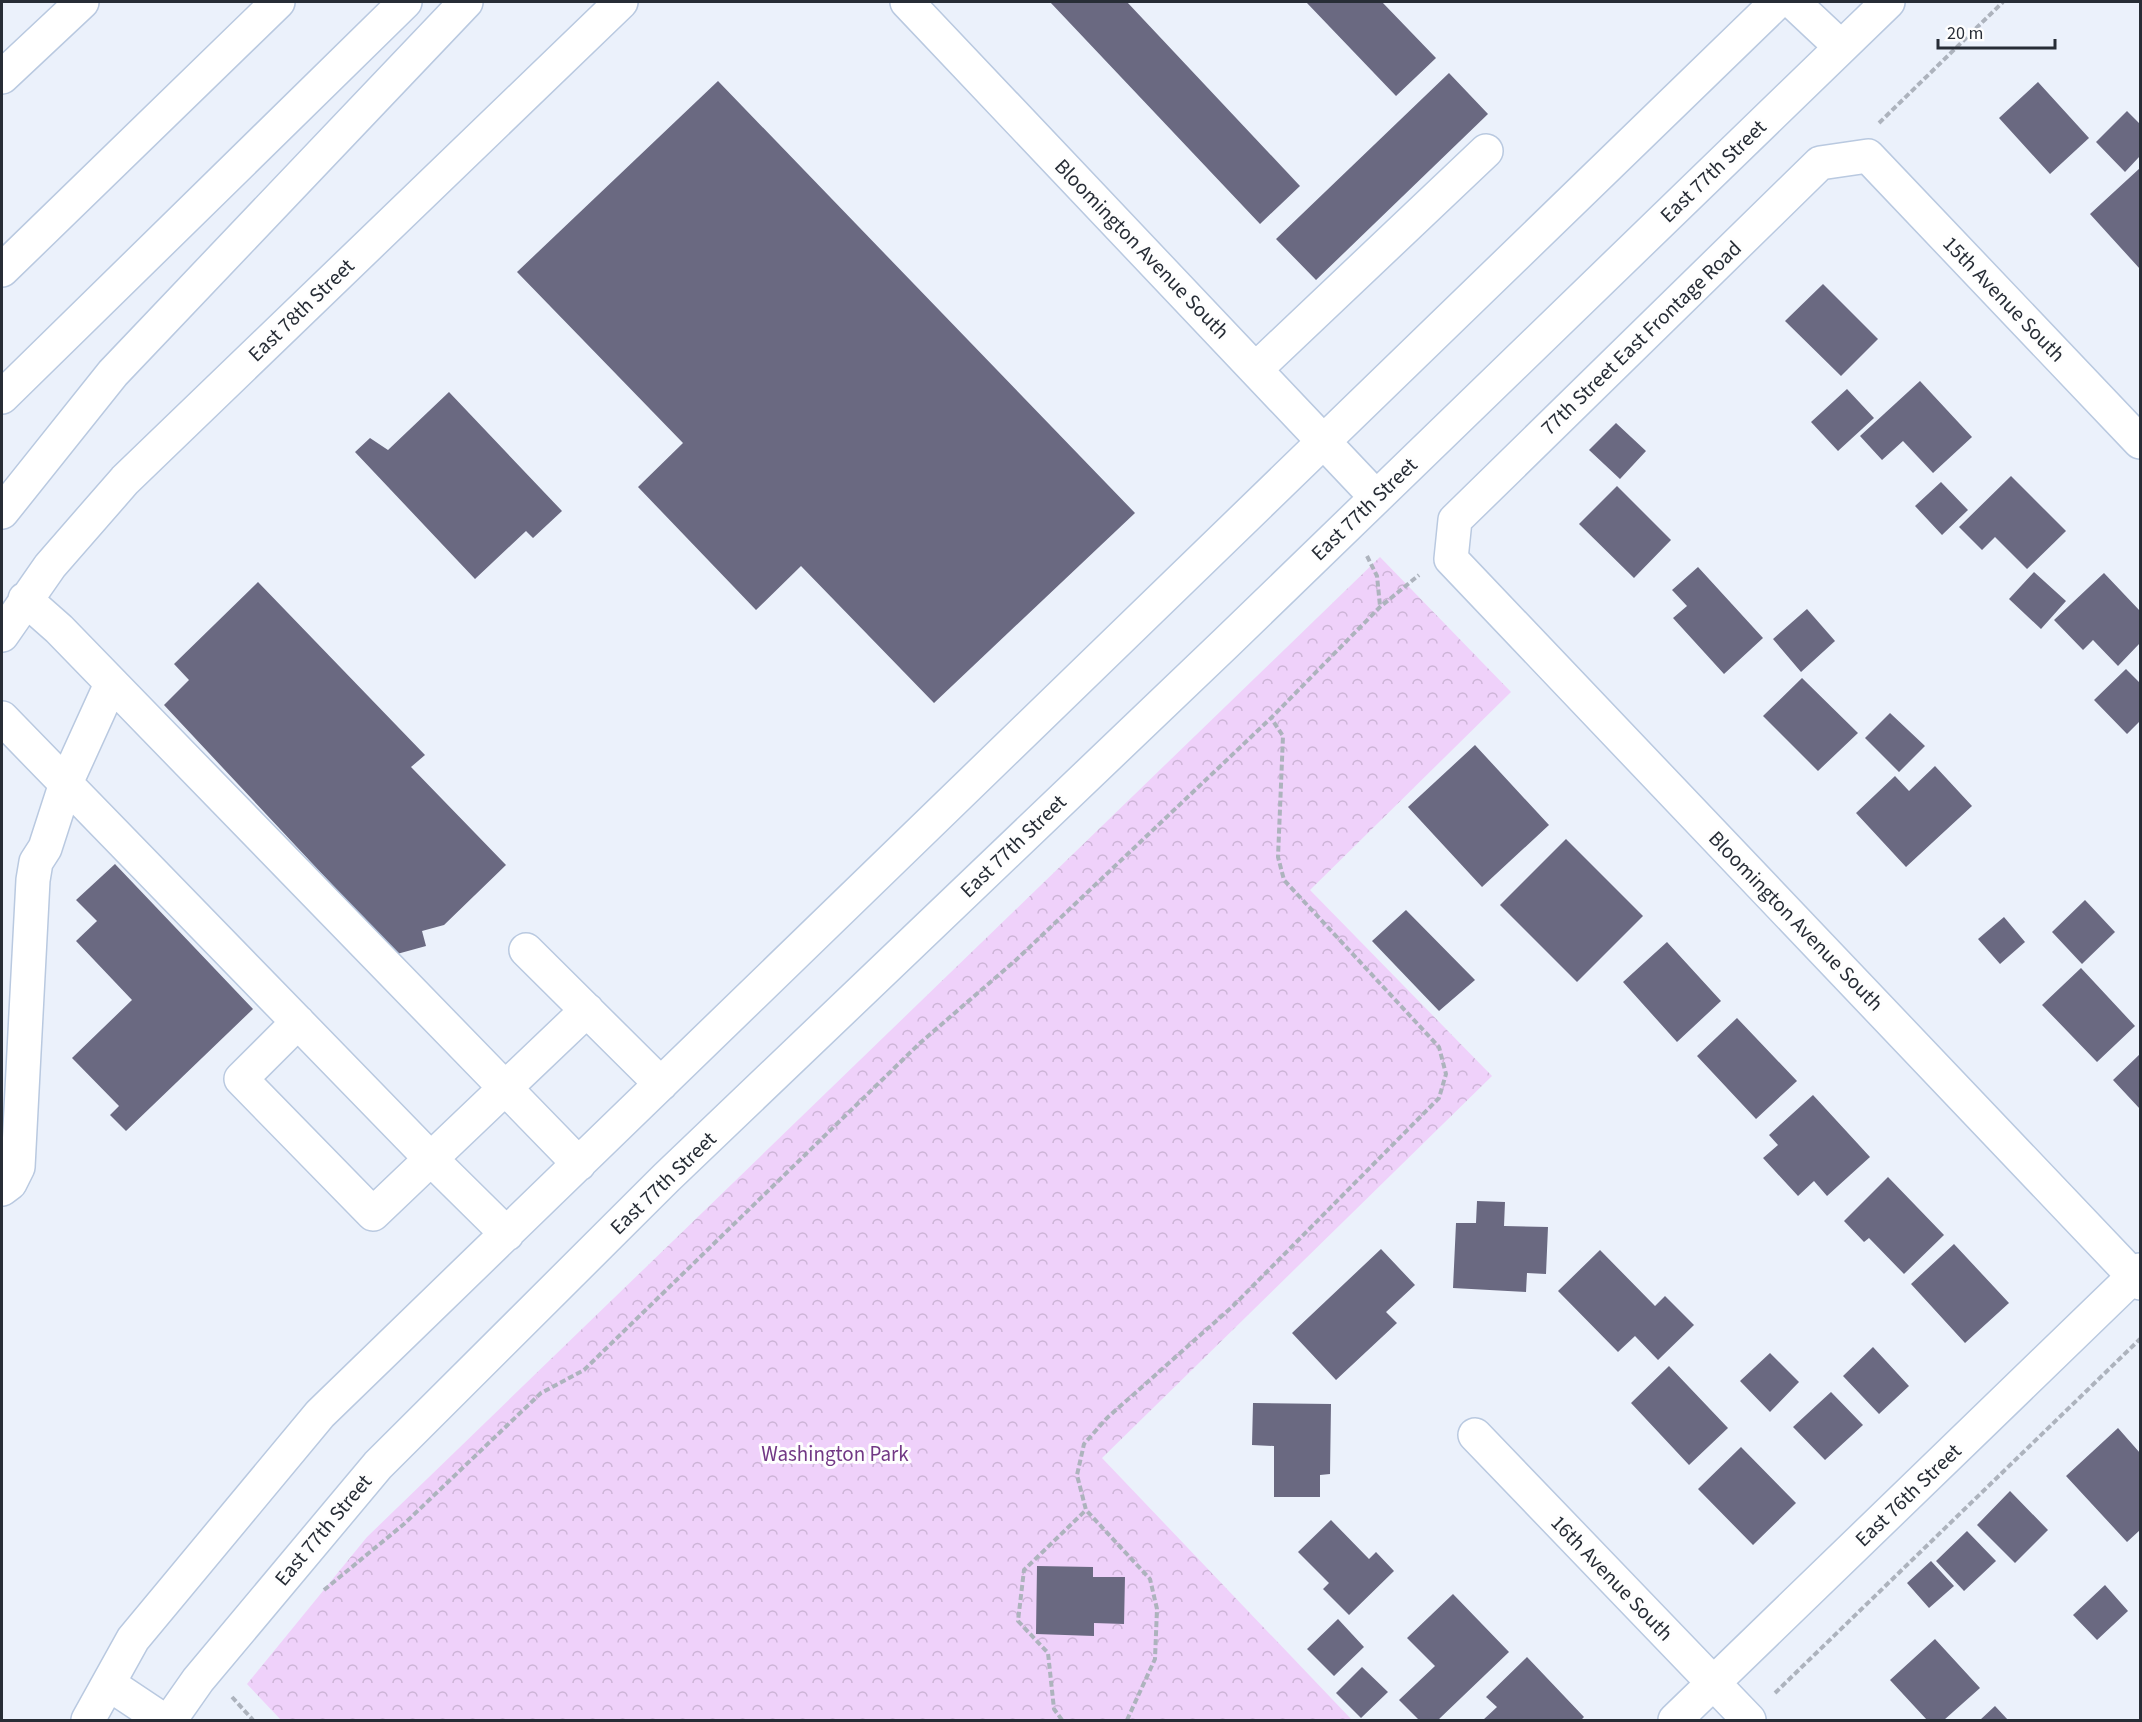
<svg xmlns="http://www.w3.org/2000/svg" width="2142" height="1722" font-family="'Source Sans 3',sans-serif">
<defs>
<pattern id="park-crowns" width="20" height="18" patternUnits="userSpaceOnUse" patternTransform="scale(1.5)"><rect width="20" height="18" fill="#efd1fa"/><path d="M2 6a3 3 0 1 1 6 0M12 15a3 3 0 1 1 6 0" fill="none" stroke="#cdb4d7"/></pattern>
</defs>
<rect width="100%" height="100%" fill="#ebf1fb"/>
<!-- park -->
<path fill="url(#park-crowns)" d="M1380,557L1511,692L1310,890L1492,1076L1102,1458L1352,1720H281L247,1684L367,1537Z"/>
<!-- building -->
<path fill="#6a6981" d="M1050,2H1127L1300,186L1260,224Z
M1306,2H1382L1436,58L1396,96Z
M1449,73L1488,114L1316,280L1276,239Z
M718,81L1135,513L934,703L801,566L756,610L638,487L683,443L517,272Z
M2038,82L2089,138L2050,174L1999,118Z
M2127,111L2140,124V156L2125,172L2096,142Z
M2140,168V269L2090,214Z
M1823,284L1878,339L1841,376L1785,321Z
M1920,381L1972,437L1933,473L1903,441L1882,460L1860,436Z
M1847,389L1874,418L1838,451L1811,422Z
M449,392L562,511L533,538L526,531L475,579L355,452L370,438L388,450Z
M1616,423L1646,451L1620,479L1589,450Z
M2011,476L2066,531L2027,569L1995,537L1982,550L1959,527Z
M1941,482L1968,510L1942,535L1915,506Z
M1617,486L1671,540L1634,578L1579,524Z
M1698,567L1763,638L1724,674L1673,618L1687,606L1672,590Z
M2034,572L2066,601L2041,629L2009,599Z
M2104,573L2140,611V643L2118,666L2093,640L2083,650L2054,620Z
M258,582L425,755L411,767L506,865L444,925L422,931L426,946L397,954L164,705L189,680L174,664Z
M1807,609L1835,641L1801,672L1773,639Z
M2126,669L2140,683V724L2139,722L2127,734L2094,700Z
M1802,678L1858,733L1818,771L1763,716Z
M1890,713L1925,746L1899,772L1865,738Z
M1475,745L1549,825L1482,887L1408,807Z
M1935,766L1972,806L1906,867L1856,813L1895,776L1909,791Z
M1566,839L1643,916L1577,982L1500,905Z
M115,864L253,1009L126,1131L110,1115L119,1106L72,1058L132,1000L76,941L97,921L76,900Z
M2085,900L2115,932L2082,964L2052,932Z
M1406,910L1475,980L1439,1011L1372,941Z
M2004,917L2025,942L2000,964L1978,939Z
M1667,942L1721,1001L1677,1042L1623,982Z
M2081,968L2135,1026L2097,1062L2042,1005Z
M1737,1018L1797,1081L1756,1119L1697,1056Z
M2140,1054V1109L2113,1080Z
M1813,1095L1870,1157L1827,1196L1814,1181L1798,1196L1763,1158L1778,1145L1769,1135Z
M1888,1177L1944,1235L1904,1274L1869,1238L1864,1242L1844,1221Z
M1477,1201L1505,1202L1504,1226L1548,1227L1546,1274L1527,1273L1526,1292L1453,1288L1456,1223H1476Z
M1954,1244L2009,1303L1965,1343L1911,1284Z
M1381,1249L1415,1285L1386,1312L1397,1323L1336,1380L1292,1333Z
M1600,1250L1655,1306L1665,1296L1694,1325L1658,1360L1635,1336L1618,1352L1558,1291Z
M1873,1347L1909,1386L1879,1414L1843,1376Z
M1770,1353L1799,1382L1770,1412L1740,1381Z
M1669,1366L1728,1428L1689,1465L1631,1403Z
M1831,1392L1863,1425L1825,1460L1793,1427Z
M1253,1403L1331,1404L1330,1474L1320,1475V1497H1274V1446L1252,1445Z
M2118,1428L2140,1453V1530L2127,1542L2066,1476Z
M1741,1447L1796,1503L1753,1545L1698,1489Z
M2010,1491L2048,1530L2015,1563L1977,1525Z
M1331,1520L1369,1559L1376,1552L1394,1571L1349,1615L1323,1589L1329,1583L1298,1552Z
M1967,1531L1996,1561L1964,1591L1936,1561Z
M1931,1561L1954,1586L1929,1608L1907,1583Z
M1037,1566L1093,1567V1577H1125L1124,1624L1094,1623V1636L1036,1634Z
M2105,1585L2128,1611L2097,1640L2073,1615Z
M1453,1594L1509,1652L1438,1720H1419L1399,1700L1435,1666L1407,1638Z
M1338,1619L1364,1647L1334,1676L1307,1649Z
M1935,1639L1980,1688L1944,1720H1927L1890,1680Z
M1527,1657L1584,1717L1581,1720H1483L1497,1707L1486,1697Z
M1362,1667L1388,1692L1361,1718L1336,1693Z
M1995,1706L2008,1720H1980Z"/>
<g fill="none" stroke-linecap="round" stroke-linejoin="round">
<!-- minor casing -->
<g stroke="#b9c9e0" stroke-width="36">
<path id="minor" d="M907,2L1376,497
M1793,2L1841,47
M2,77L82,2
M1256,369L1486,151
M2140,442L1868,156L1820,163L1455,520L1451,559L2140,1283
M25,599L59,629L579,1164
M2,635L50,566L125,480L621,2
M2,718L430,1158L507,1234
M526,950L661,1084
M298,1022L241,1079L373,1214L587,1010
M2,1189L10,1183L18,1167L33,880L36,862L45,848L66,783L111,684
M1475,1435L1749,1720
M109,1684L163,1720
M88,1720L133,1639L320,1414L1777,2
M170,1720L198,1680L378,1465L666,1178L1226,643L1888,2
M1675,1720L2140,1270"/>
</g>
<!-- highway casing -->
<g stroke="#b9c9e0" stroke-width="36">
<path id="highway" d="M2,270L278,2
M2,397L405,2
M2,512L113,373L466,2"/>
</g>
<!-- path -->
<path stroke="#adb3bd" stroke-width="4" stroke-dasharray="6 3" stroke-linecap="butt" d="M1879,123L2003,2
M1367,556L1377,576L1380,606
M324,1590L404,1524L541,1393L584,1370L920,1043L1016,960L1271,718L1380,607L1419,575
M1775,1693L2140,1339
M232,1697L253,1720
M1062,1720L1054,1709L1048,1653L1018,1621L1024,1570L1086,1510
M1127,1720L1155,1659L1157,1609L1150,1579L1086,1510L1077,1475L1084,1444L1107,1418L1233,1306L1439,1098L1446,1074L1439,1047L1284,880L1278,857L1283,736L1271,718"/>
<!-- minor -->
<use href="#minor" stroke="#fff" stroke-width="33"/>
<!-- highway -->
<use href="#highway" stroke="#fff" stroke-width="33"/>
</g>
<g text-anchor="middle" stroke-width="6" stroke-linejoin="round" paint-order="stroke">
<!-- street labels -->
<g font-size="21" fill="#272d36" stroke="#fefefe">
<text transform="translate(1713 171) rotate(-44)" y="7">East 77th Street</text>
<text transform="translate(1142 249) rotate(46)" y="7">Bloomington Avenue South</text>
<text transform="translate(2004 299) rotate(46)" y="7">15th Avenue South</text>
<text transform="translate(301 310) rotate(-44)" y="7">East 78th Street</text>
<text transform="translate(1641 338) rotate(-44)" y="7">77th Street East Frontage Road</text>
<text transform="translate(1364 509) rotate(-44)" y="7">East 77th Street</text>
<text transform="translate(1013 846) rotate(-44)" y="7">East 77th Street</text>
<text transform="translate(1796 921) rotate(46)" y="7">Bloomington Avenue South</text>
<text transform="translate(663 1183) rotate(-44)" y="7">East 77th Street</text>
<text transform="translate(1908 1495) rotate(-44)" y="7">East 76th Street</text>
<text transform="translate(323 1530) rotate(-50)" y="7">East 77th Street</text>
<text transform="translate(1612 1578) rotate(46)" y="7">16th Avenue South</text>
</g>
<!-- park labels -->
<g font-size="21" fill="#723885" stroke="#fefefe">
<text x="835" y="1461">Washington Park</text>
</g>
</g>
<!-- border -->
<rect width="2142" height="1722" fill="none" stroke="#272d36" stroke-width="6"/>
<!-- scale -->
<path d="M1938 39v9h117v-9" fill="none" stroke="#272d36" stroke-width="3"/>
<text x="1947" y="39" font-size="18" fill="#272d36" stroke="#fefefe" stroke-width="4.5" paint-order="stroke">20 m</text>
</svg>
